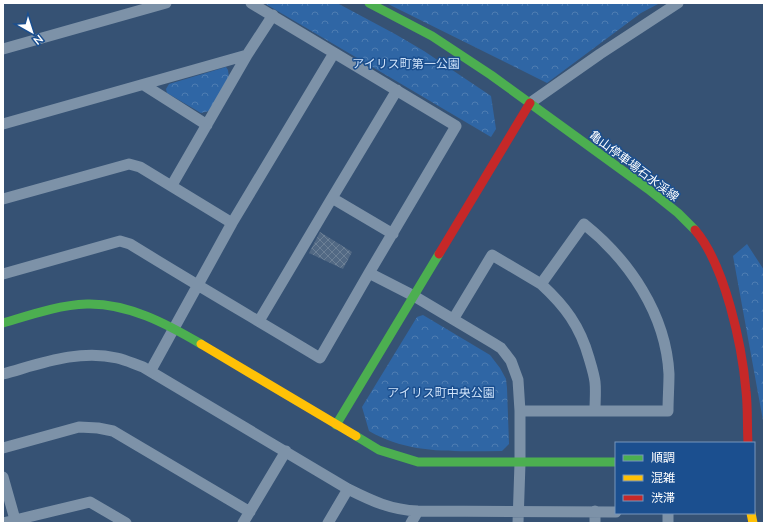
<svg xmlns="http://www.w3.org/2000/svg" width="767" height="526" font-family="Lato,'Noto Sans JP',sans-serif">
<defs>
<pattern id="forest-crowns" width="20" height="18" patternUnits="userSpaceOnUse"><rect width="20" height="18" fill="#2f66a5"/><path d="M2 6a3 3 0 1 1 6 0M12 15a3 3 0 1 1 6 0" fill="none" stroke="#4e7db2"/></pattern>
<pattern id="building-cross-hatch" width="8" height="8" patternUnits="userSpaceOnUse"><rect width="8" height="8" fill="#526984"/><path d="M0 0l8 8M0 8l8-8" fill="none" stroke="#6c8096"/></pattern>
</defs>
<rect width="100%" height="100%" fill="#365274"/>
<!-- forest -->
<path fill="url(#forest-crowns)" d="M264,3H337L395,34L424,51L491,96L496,129L491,137Z
M386,3H660L641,13L547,83Z
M226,67L228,70L229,78L209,111L201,113L167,93L166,89L169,84Z
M747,244L764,270V426L733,256Z
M423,315L490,355L500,368L506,379L507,388L509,444L502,451C456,451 410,455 369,431L362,407L417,317Z"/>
<!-- building -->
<path fill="url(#building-cross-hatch)" d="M320,232L352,252L343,269L309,253Z"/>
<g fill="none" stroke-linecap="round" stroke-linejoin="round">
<!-- street -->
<path stroke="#7d92a8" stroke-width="11" d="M3,49L166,3
M144,85L207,125
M530,103L600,54L678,3
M3,124L247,55
M172,185L247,55L273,15
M3,199L129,164L140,167L232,223
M393,234L332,198L397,90
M369,273L414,296L493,343L501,348L511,361L518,380L520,411V463L518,523
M3,274L120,241L130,244C193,283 257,320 320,358L369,273L456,126L251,3
M541,284C565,306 580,326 589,358C591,365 594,374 595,382C596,391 595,400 595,410
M454,318L492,255L541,284L584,224C629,260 666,314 669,374C669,386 668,399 668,411H520
M259,321L332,198
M151,370L232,223L334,53
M3,374C40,364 78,349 117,358C126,360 134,364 143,367L348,489C372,501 391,510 418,511L616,512
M3,448L79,427L98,428L113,431L250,512
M3,477L16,523
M3,523L90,502L126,523
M243,523L286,451
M328,523L348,489
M411,523L418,511
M595,523V511
M668,523V513"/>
<!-- fast -->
<path stroke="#4caf50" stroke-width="9" d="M369,3L432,36L491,75L648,189L678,213L695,230
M3,323C30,315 58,305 87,304C128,303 167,324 201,344
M336,425L439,254
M356,436L379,450L418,462H616"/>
<!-- slow -->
<path stroke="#ffc107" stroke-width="9" d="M201,344L356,436
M751,513L753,523"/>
<!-- jam -->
<path stroke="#c62828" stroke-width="9" d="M695,230C725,265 742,345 746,391C748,408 747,426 748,443
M439,254L530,103"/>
</g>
<g text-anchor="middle" stroke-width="3" stroke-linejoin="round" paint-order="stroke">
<!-- park labels -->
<g font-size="12" fill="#cfe3fa" stroke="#1b4f8f">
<text x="406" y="68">アイリス町第一公園</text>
<text x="441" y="397">アイリス町中央公園</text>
</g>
<!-- street labels -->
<g font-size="12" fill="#fff" stroke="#1b4f8f">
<text transform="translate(634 166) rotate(37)" y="4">亀山停車場石水渓線</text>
</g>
</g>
<!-- border -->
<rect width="767" height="526" fill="none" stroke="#ffffff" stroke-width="8"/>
<!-- legend -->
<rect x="615" y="442" width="140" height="72" fill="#1b4f8f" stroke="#7695bc"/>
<rect x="623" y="455" width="20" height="6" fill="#4caf50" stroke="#7695bc"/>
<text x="651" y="462" font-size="12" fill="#ffffff">順調</text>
<rect x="623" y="475" width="20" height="6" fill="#ffc107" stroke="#7695bc"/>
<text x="651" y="482" font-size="12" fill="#ffffff">混雑</text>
<rect x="623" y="495" width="20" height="6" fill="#c62828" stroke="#7695bc"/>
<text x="651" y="502" font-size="12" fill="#ffffff">渋滞</text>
<!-- north arrow -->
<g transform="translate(32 32) rotate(141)" stroke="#1b4f8f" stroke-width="3" paint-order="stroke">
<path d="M0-3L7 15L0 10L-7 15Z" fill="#ffffff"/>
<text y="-6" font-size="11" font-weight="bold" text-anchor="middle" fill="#ffffff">N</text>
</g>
</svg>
